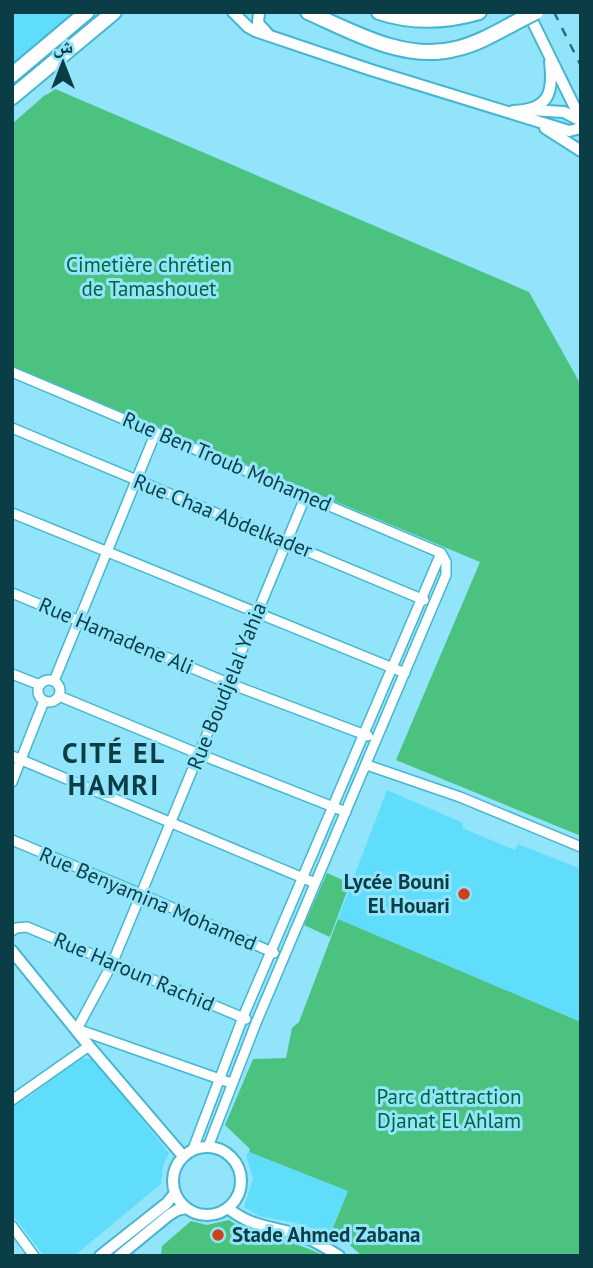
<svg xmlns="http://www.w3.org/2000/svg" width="593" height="1268" font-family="'PT Sans','Noto Naskh Arabic',sans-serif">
<rect width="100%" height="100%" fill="#91e4f9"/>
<!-- built -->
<path fill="#60ddfa" d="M12,12H79L12,67Z
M387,790L463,823L462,828L515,850L518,844L581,869V1022L338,919Z
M81,1058L93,1059L169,1153L163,1166L161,1184L74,1256H44L12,1214V1105L21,1098L24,1100Z
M249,1152L348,1191L329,1235L301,1224L259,1216L244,1207L253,1179L246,1155Z"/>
<!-- green -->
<path fill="#4cc280" d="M53,88L529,292L581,385V836L396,760L480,562L12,366V124Z
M327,873L350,883L330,937L304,925Z
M338,919L581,1022V1256H362L342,1238L331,1232L348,1191L249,1152L250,1149L225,1125L253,1059L286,1058L292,1028L299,1022Z
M229,1220C257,1241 294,1238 324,1256H161L162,1246L191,1221L207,1225Z"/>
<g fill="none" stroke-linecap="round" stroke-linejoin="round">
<!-- minor casing -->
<g stroke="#45b6d0" stroke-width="12">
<path id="minor" d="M12,372L441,553
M12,428L424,600
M12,513L405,673
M12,593L228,683L368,736
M12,674L40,685
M38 691a11 11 0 1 1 22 0a11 11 0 1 1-22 0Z
M54,681L156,432
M59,696L199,754L346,812
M12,756L315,883
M367,765L460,797L581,847
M12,782L44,701
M12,840L141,894L274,953
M12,931L16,928L27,927L246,1019
M231,1083L77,1029L112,964L306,495
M12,1100L89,1046
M208,1147L256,1023L446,575V562L441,553
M193,1149L243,1017L441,553
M12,1226L34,1256"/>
</g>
<!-- tertiary casing -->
<g stroke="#45b6d0" stroke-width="14">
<path id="tertiary" d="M233,12L248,27L255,31L371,70L569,131L581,128
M259,12L258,23L268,34
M528,12L581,120
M531,110L564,112L579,120
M513,111C548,110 554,94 550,62
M545,128L581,151
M12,951L89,1046L183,1156
M173 1181a34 34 0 1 1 68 0a34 34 0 1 1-68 0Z
M228,1208C253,1229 276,1226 305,1237C317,1242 328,1249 339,1256
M100,1256L167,1203L175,1193
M119,1256L169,1215L177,1210L186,1208"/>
</g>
<!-- primary casing -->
<g stroke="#45b6d0" stroke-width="18">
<path id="primary" d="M308,12C353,32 405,62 455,49C478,44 499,31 520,20
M379,12C412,23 445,22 479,12
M12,75L87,12
M12,97L114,12"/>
</g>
<!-- minor -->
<use href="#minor" stroke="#fff" stroke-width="9"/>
<!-- tertiary -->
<use href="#tertiary" stroke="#fff" stroke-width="10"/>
<!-- primary -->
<use href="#primary" stroke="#fff" stroke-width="14"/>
<!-- rail -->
<path stroke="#316c79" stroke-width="2.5" stroke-dasharray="9 9" stroke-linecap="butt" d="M554,12L581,66"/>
<!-- primary-bridge casing -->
<g stroke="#45b6d0" stroke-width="18" stroke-linecap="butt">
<path id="primary-bridge" d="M520,20L536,12"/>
</g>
<!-- primary-bridge -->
<use href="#primary-bridge" stroke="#fff" stroke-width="14"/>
</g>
<!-- markers -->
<g fill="#cb431c" stroke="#91e4f9" stroke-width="2.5">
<circle cx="464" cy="894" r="7"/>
<circle cx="218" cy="1235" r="7"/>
</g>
<g text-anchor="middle" stroke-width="6" stroke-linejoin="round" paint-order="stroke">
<!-- park labels -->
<g font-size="21" fill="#006639" stroke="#91e4f9">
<text x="149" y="272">Cimetière chrétien<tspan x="149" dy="24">de Tamashouet</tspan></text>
<text x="449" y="1104">Parc d'attraction<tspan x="449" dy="24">Djanat El Ahlam</tspan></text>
</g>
<!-- street labels -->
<g font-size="21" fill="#0b3d47" stroke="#91e4f9">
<text transform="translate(227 462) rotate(23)" y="7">Rue Ben Troub Mohamed</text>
<text transform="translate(223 516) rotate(22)" y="7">Rue Chaa Abdelkader</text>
<text transform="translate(116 636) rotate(23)" y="7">Rue Hamadene Ali</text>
<text transform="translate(227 686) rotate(-68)" y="7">Rue Boudjelal Yahia</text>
<text transform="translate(148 899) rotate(23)" y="7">Rue Benyamina Mohamed</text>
<text transform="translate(134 972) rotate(23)" y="7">Rue Haroun Rachid</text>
</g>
<!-- poi labels -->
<g font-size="21" font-weight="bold" fill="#0b3d47" stroke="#91e4f9" text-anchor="end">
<text x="450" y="889">Lycée Bouni<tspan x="450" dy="24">El Houari</tspan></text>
<text x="232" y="1242" text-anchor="start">Stade Ahmed Zabana</text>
</g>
<!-- district labels -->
<g font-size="28" font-weight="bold" letter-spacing="2" fill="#0b3d47" stroke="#91e4f9">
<text x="114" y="763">CITÉ EL<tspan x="114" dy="32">HAMRI</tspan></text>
</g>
</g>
<!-- border -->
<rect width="593" height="1268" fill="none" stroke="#0b3d47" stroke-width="28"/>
<!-- north arrow -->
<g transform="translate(63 63)" stroke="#91e4f9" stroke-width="5" paint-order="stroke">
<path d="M0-5L12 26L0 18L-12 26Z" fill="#0b3d47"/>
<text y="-10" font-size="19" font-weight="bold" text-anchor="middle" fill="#0b3d47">ش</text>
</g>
</svg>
